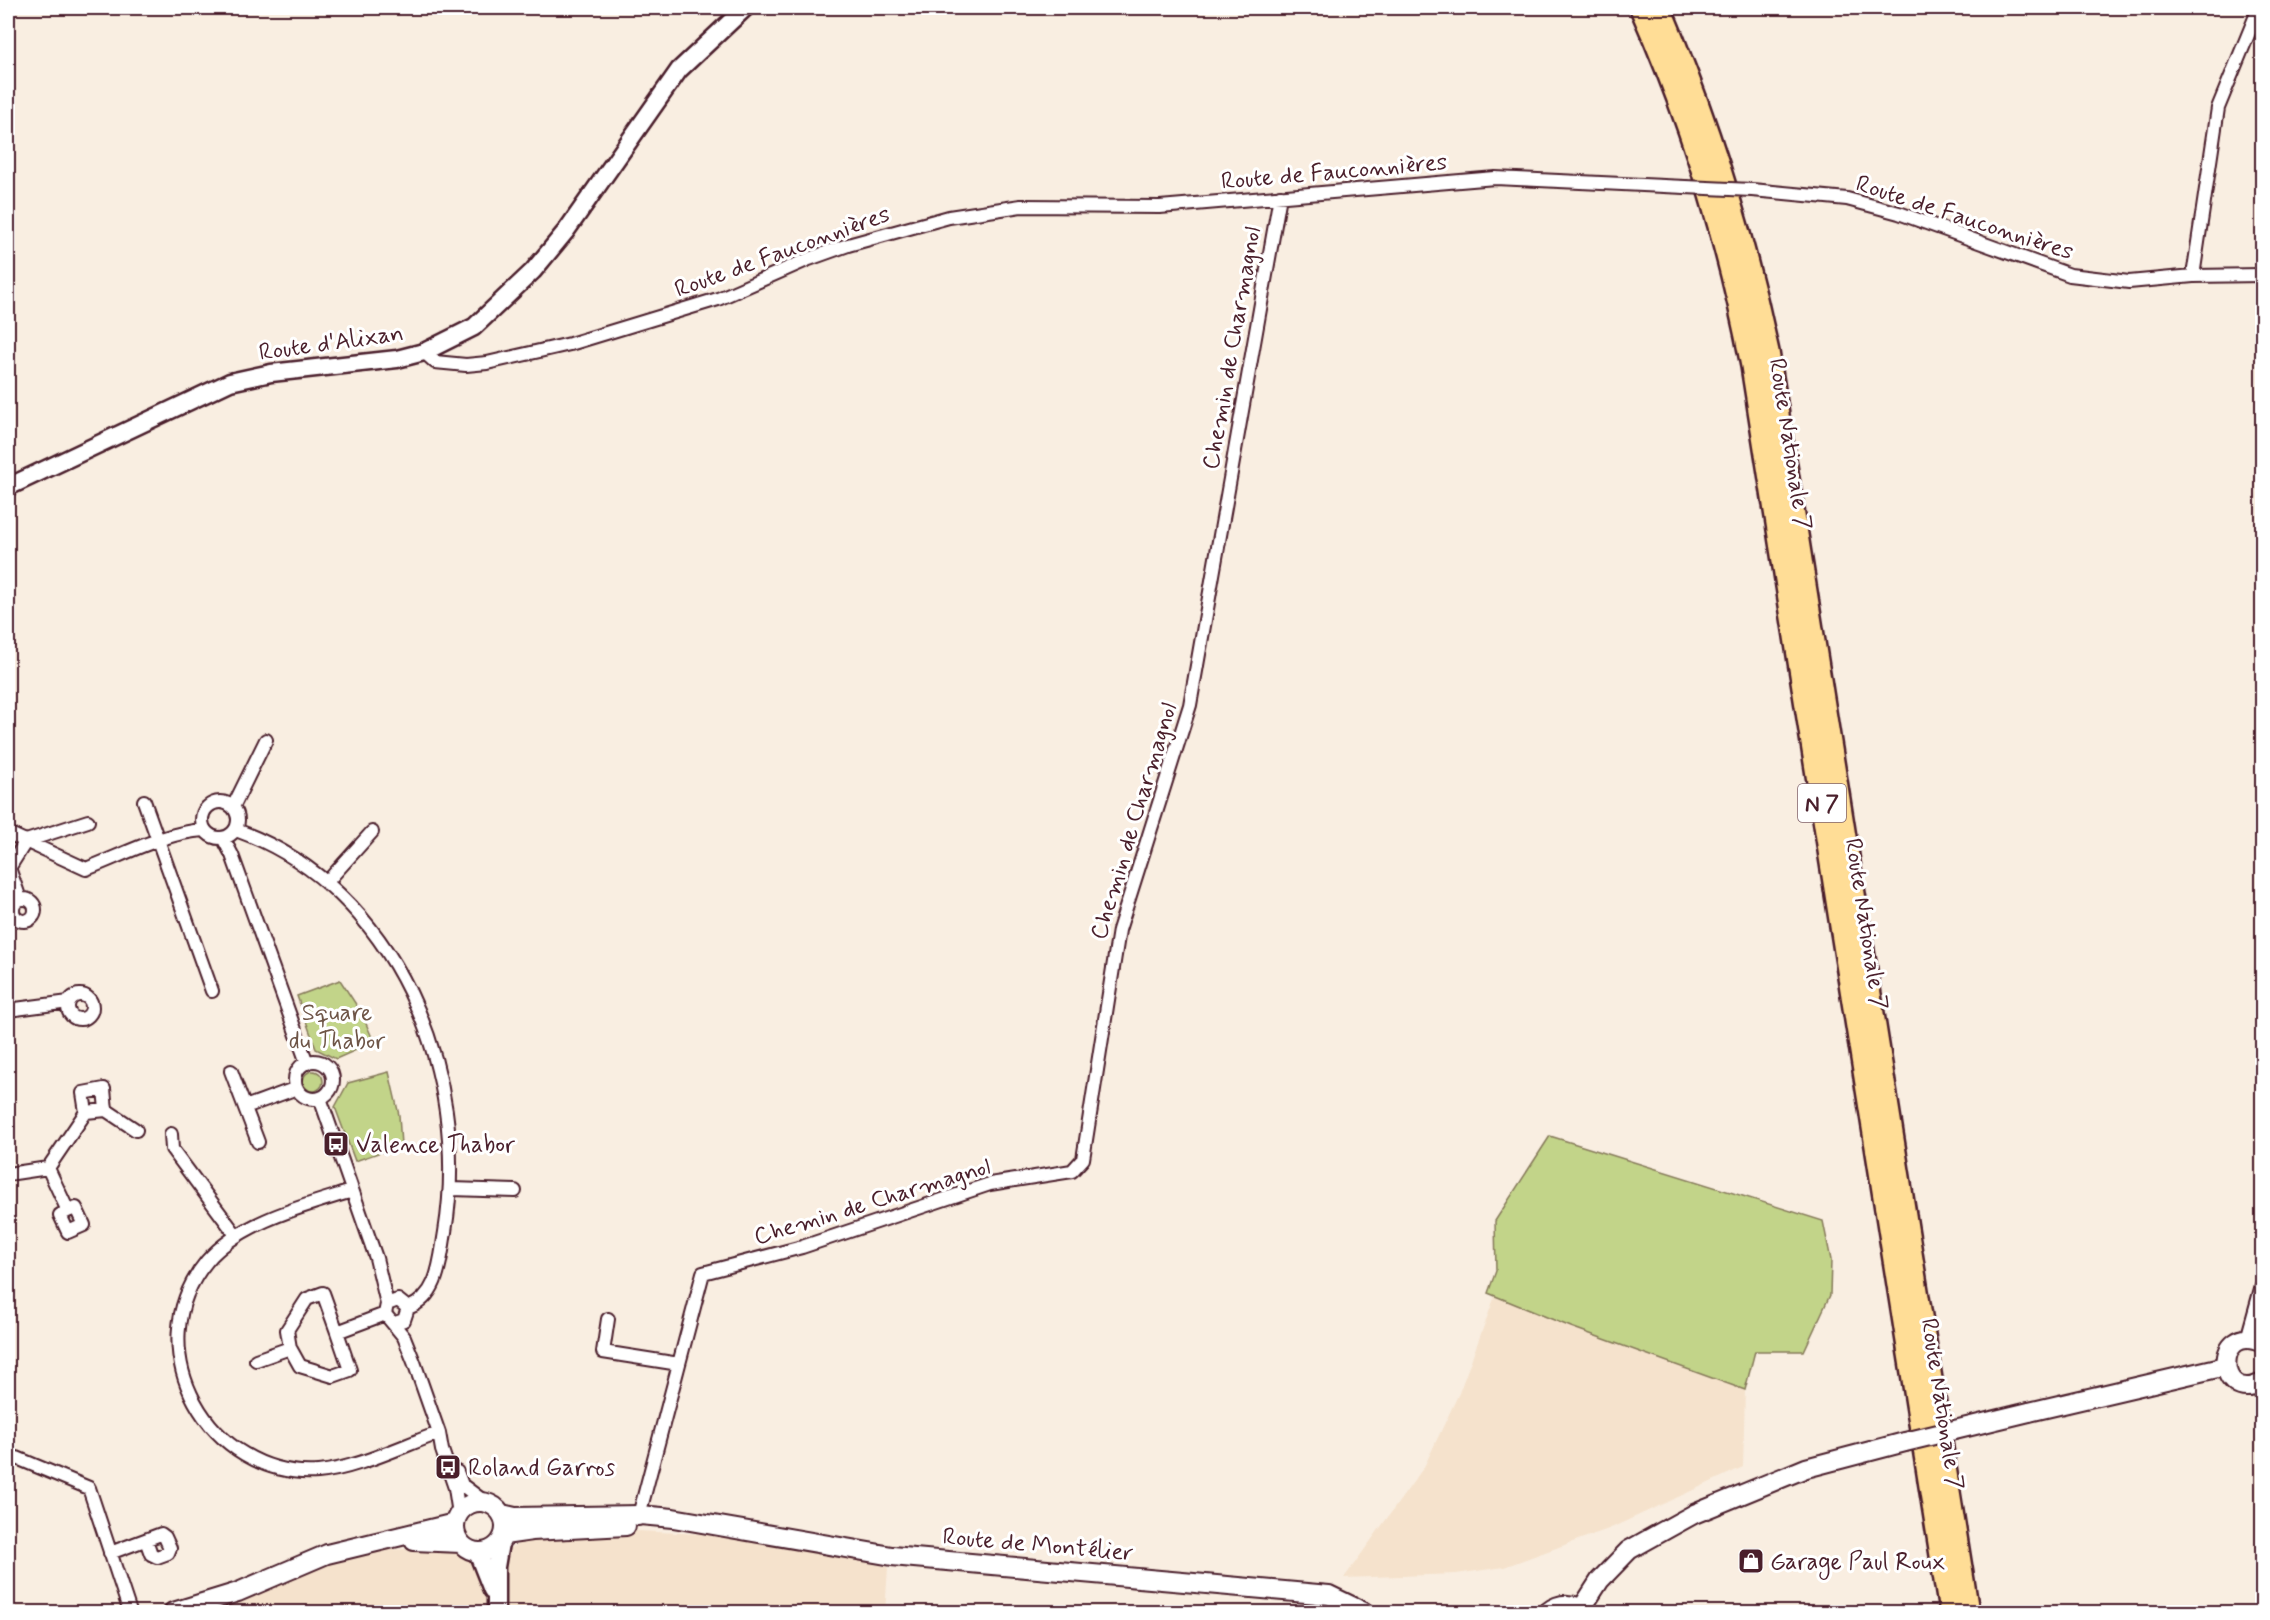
<svg xmlns="http://www.w3.org/2000/svg" width="2270" height="1620" font-family="Mynerve,sans-serif">
<rect width="100%" height="100%" fill="#f9eee1"/>
<filter id="ink" filterUnits="userSpaceOnUse"><feTurbulence type="fractalNoise" baseFrequency=".0167" numOctaves="2"/><feDisplacementMap in="SourceGraphic" scale="12" xChannelSelector="R" yChannelSelector="G"/><feConvolveMatrix kernelMatrix="1 2 1 2 8 2 1 2 1" color-interpolation-filters="sRGB"/></filter>
<g filter="url(#ink)">
<!-- built -->
<path fill="#f5e2cc" d="M1495,1296L1571,1327L1745,1390L1743,1467L1611,1528L1504,1567L1456,1574L1344,1578L1424,1467L1459,1393Z
M637,1531L700,1534L779,1544L888,1567L885,1612H213L214,1609L314,1568L386,1550L453,1547L469,1559L487,1558L523,1542Z"/>
<!-- green -->
<path fill="#c2d489" stroke="#867a5a" stroke-width="1.5" d="M340,980L361,1012L374,1042L336,1059L316,1049L297,996Z
M303 1081a10 10 0 1 1 20 0a10 10 0 1 1-20 0Z
M389,1072L399,1115L401,1145L355,1161L335,1107L348,1083Z
M1550,1136L1823,1221L1831,1260L1830,1295L1804,1351H1755L1745,1390L1571,1327L1488,1293L1496,1271L1495,1221Z"/>
<g fill="none" stroke-linecap="round" stroke-linejoin="round">
<!-- minor casing -->
<g stroke="#4a1f2b" stroke-width="16">
<path id="minor" d="M1752,190L1847,199L1899,213L2070,275L2129,282L2193,276L2262,275
M2193,276L2218,108L2259,8
M424,352L435,362L466,365L487,363L570,344L718,299L809,259L848,245L949,217L1021,206L1160,207L1495,178L1685,187
M144,801L212,991
M202 820a18 18 0 1 1 36 0a18 18 0 1 1-36 0Z
M233,807L266,740
M236,830C396,887 471,1073 445,1232C440,1261 439,1296 408,1308
M8,833L86,869C123,855 165,832 204,830
M223,838L232,855L307,1063
M326,883L372,832
M13 910a11 11 0 1 1 22 0a11 11 0 1 1-22 0Z
M20,899L9,868L26,841L88,821
M68 1007a12 12 0 1 1 24 0a12 12 0 1 1-24 0Z
M8,1010L69,1002
M295 1080a19 19 0 1 1 38 0a19 19 0 1 1-38 0Z
M231,1071L258,1142
M320,1098L376,1258L387,1304L385,1314L404,1337L414,1362L439,1433L442,1450L455,1488L459,1514
M245,1107L297,1088
M106,1110L136,1130
M171,1134L172,1149L236,1235
M48,1168L68,1211L76,1208L84,1225L68,1232L60,1215L68,1211
M8,1174L48,1168L86,1112L83,1093L104,1089L106,1110L86,1112
M452,1189L515,1191
M352,1191C304,1206 240,1222 207,1261C135,1348 209,1479 318,1472C356,1469 404,1445 439,1433
M387,1304L398,1300L408,1308L404,1320L395,1323
M608,1319L603,1352L679,1364
M2247,1339L2262,1285
M290,1348L287,1330L307,1299L323,1293L337,1332L385,1314
M256,1360L290,1348L300,1366L333,1376L350,1370L337,1332
M17,1458L89,1488L130,1612
M457,1472L462,1485L486,1503
M638,1519L703,1273L802,1247L990,1184L1072,1171L1083,1159L1119,930L1190,705L1280,196
M110,1553L161,1534L165,1537L170,1548L168,1553L157,1557L151,1554L146,1540"/>
</g>
<!-- tertiary casing -->
<g stroke="#4a1f2b" stroke-width="21">
<path id="tertiary" d="M8,487L230,382L271,373L397,359L424,352L474,327L533,271L566,231L679,70L745,8
M477,1552L492,1590
M496,1612V1567L500,1543"/>
</g>
<!-- secondary casing -->
<g stroke="#4a1f2b" stroke-width="22">
<path id="secondary" d="M2262,1343C2215,1320 2214,1406 2262,1383
M2029,1412L2226,1366
M455 1527a25 25 0 1 1 50 0a25 25 0 1 1-50 0Z
M502,1514L515,1517L640,1515L673,1518L892,1556L1329,1595L1364,1612
M504,1535L532,1531L626,1526
M414,1541L461,1543
M1582,1608L1600,1580L1629,1550L1694,1514L1806,1468L1905,1442
M173,1612L238,1592L327,1554L455,1523
M1548,1612C1560,1602 1575,1603 1588,1612"/>
</g>
<!-- trunk casing -->
<g stroke="#4a1f2b" stroke-width="26">
<path id="trunk" d="M1641,8C1692,123 1728,242 1752,366L1950,1612
M1660,8C1707,119 1743,233 1768,352L1968,1612"/>
</g>
<!-- minor -->
<use href="#minor" stroke="#fff" stroke-width="12"/>
<!-- tertiary -->
<use href="#tertiary" stroke="#fff" stroke-width="16"/>
<!-- secondary -->
<use href="#secondary" stroke="#fff" stroke-width="18"/>
<!-- trunk -->
<use href="#trunk" stroke="#ffdd96" stroke-width="21"/>
<!-- minor-bridge casing -->
<g stroke="#4a1f2b" stroke-width="16" stroke-linecap="butt">
<path id="minor-bridge" d="M1685,187L1752,190"/>
</g>
<!-- secondary-bridge casing -->
<g stroke="#4a1f2b" stroke-width="22" stroke-linecap="butt">
<path id="secondary-bridge" d="M1905,1442L2029,1412"/>
</g>
<!-- minor-bridge -->
<use href="#minor-bridge" stroke="#fff" stroke-width="12"/>
<!-- secondary-bridge -->
<use href="#secondary-bridge" stroke="#fff" stroke-width="18"/>
</g>
</g>
<!-- icons -->
<defs>
<g id="bus-square" transform="scale(1.35)"><rect x="-9" y="-9" width="18" height="18" rx="4" fill="#4a1f2b" stroke="#fff"/><path d="M-5-6H5V4H4V6H2V4H-2V6H-4V4H-5ZM-3.5-4V0h7V-4ZM-3.5 1.2v1.5H-2V1.2ZM2 1.2v1.5H3.5V1.2Z" fill="#fff"/></g>
<g id="shop-square" transform="scale(1.35)"><rect x="-9" y="-9" width="18" height="18" rx="4" fill="#4a1f2b" stroke="#fff"/><path d="M-5-2.5h2.3a2.7 3.5 0 0 1 5.4 0H5L5.5 6h-11ZM-1.5-2.5h3a1.5 2.3 0 0 0-3 0Z" fill="#fff"/></g>
</defs>
<g fill-rule="evenodd">
<use href="#bus-square" x="336" y="1144"/>
<use href="#bus-square" x="448" y="1467"/>
<use href="#shop-square" x="1751" y="1561"/>
</g>
<g text-anchor="middle" stroke-width="6" stroke-linejoin="round" paint-order="stroke">
<!-- shield labels -->
<rect fill="#fff" stroke="#80626b" stroke-width="1.5" x="1798" y="784" width="48" height="38" rx="4.5"/>
<g font-size="22" font-weight="bold" fill="#4a1f2b">
<text x="1822" y="811">N 7</text>
</g>
<!-- street labels -->
<g font-size="24" fill="#4a1f2b" stroke="#fff">
<text transform="translate(1334 171) rotate(-5)" y="8">Route de Fauconnières</text>
<text transform="translate(1965 217) rotate(18)" y="8">Route de Fauconnières</text>
<text transform="translate(782 251) rotate(-20)" y="8">Route de Fauconnières</text>
<text transform="translate(331 342) rotate(-8)" y="8">Route d'Alixan</text>
<text transform="translate(1231 348) rotate(-80)" y="8">Chemin de Charmagnol</text>
<text transform="translate(1791 444) rotate(81)" y="8">Route Nationale 7</text>
<text transform="translate(1133 821) rotate(-73)" y="8">Chemin de Charmagnol</text>
<text transform="translate(1867 924) rotate(81)" y="8">Route Nationale 7</text>
<text transform="translate(872 1201) rotate(-17)" y="8">Chemin de Charmagnol</text>
<text transform="translate(1943 1404) rotate(81)" y="8">Route Nationale 7</text>
<text transform="translate(1038 1544) rotate(5)" y="8">Route de Montélier</text>
</g>
<!-- park labels -->
<g font-size="24" fill="#6e5547" stroke="#fff">
<text x="337" y="1020">Square<tspan x="337" dy="28">du Thabor</tspan></text>
</g>
<!-- poi labels -->
<g font-size="24" fill="#4a1f2b" stroke="#fff" text-anchor="start">
<text x="356" y="1152">Valence Thabor</text>
<text x="468" y="1475">Roland Garros</text>
<text x="1770" y="1569">Garage Paul Roux</text>
</g>
</g>
<!-- margin -->
<rect width="2270" height="1620" fill="none" stroke="#fff" stroke-width="30"/>
<rect x="15" y="15" width="2240" height="1590" fill="none" stroke="#4a1f2b" stroke-width="2" filter="url(#ink)"/>
</svg>
